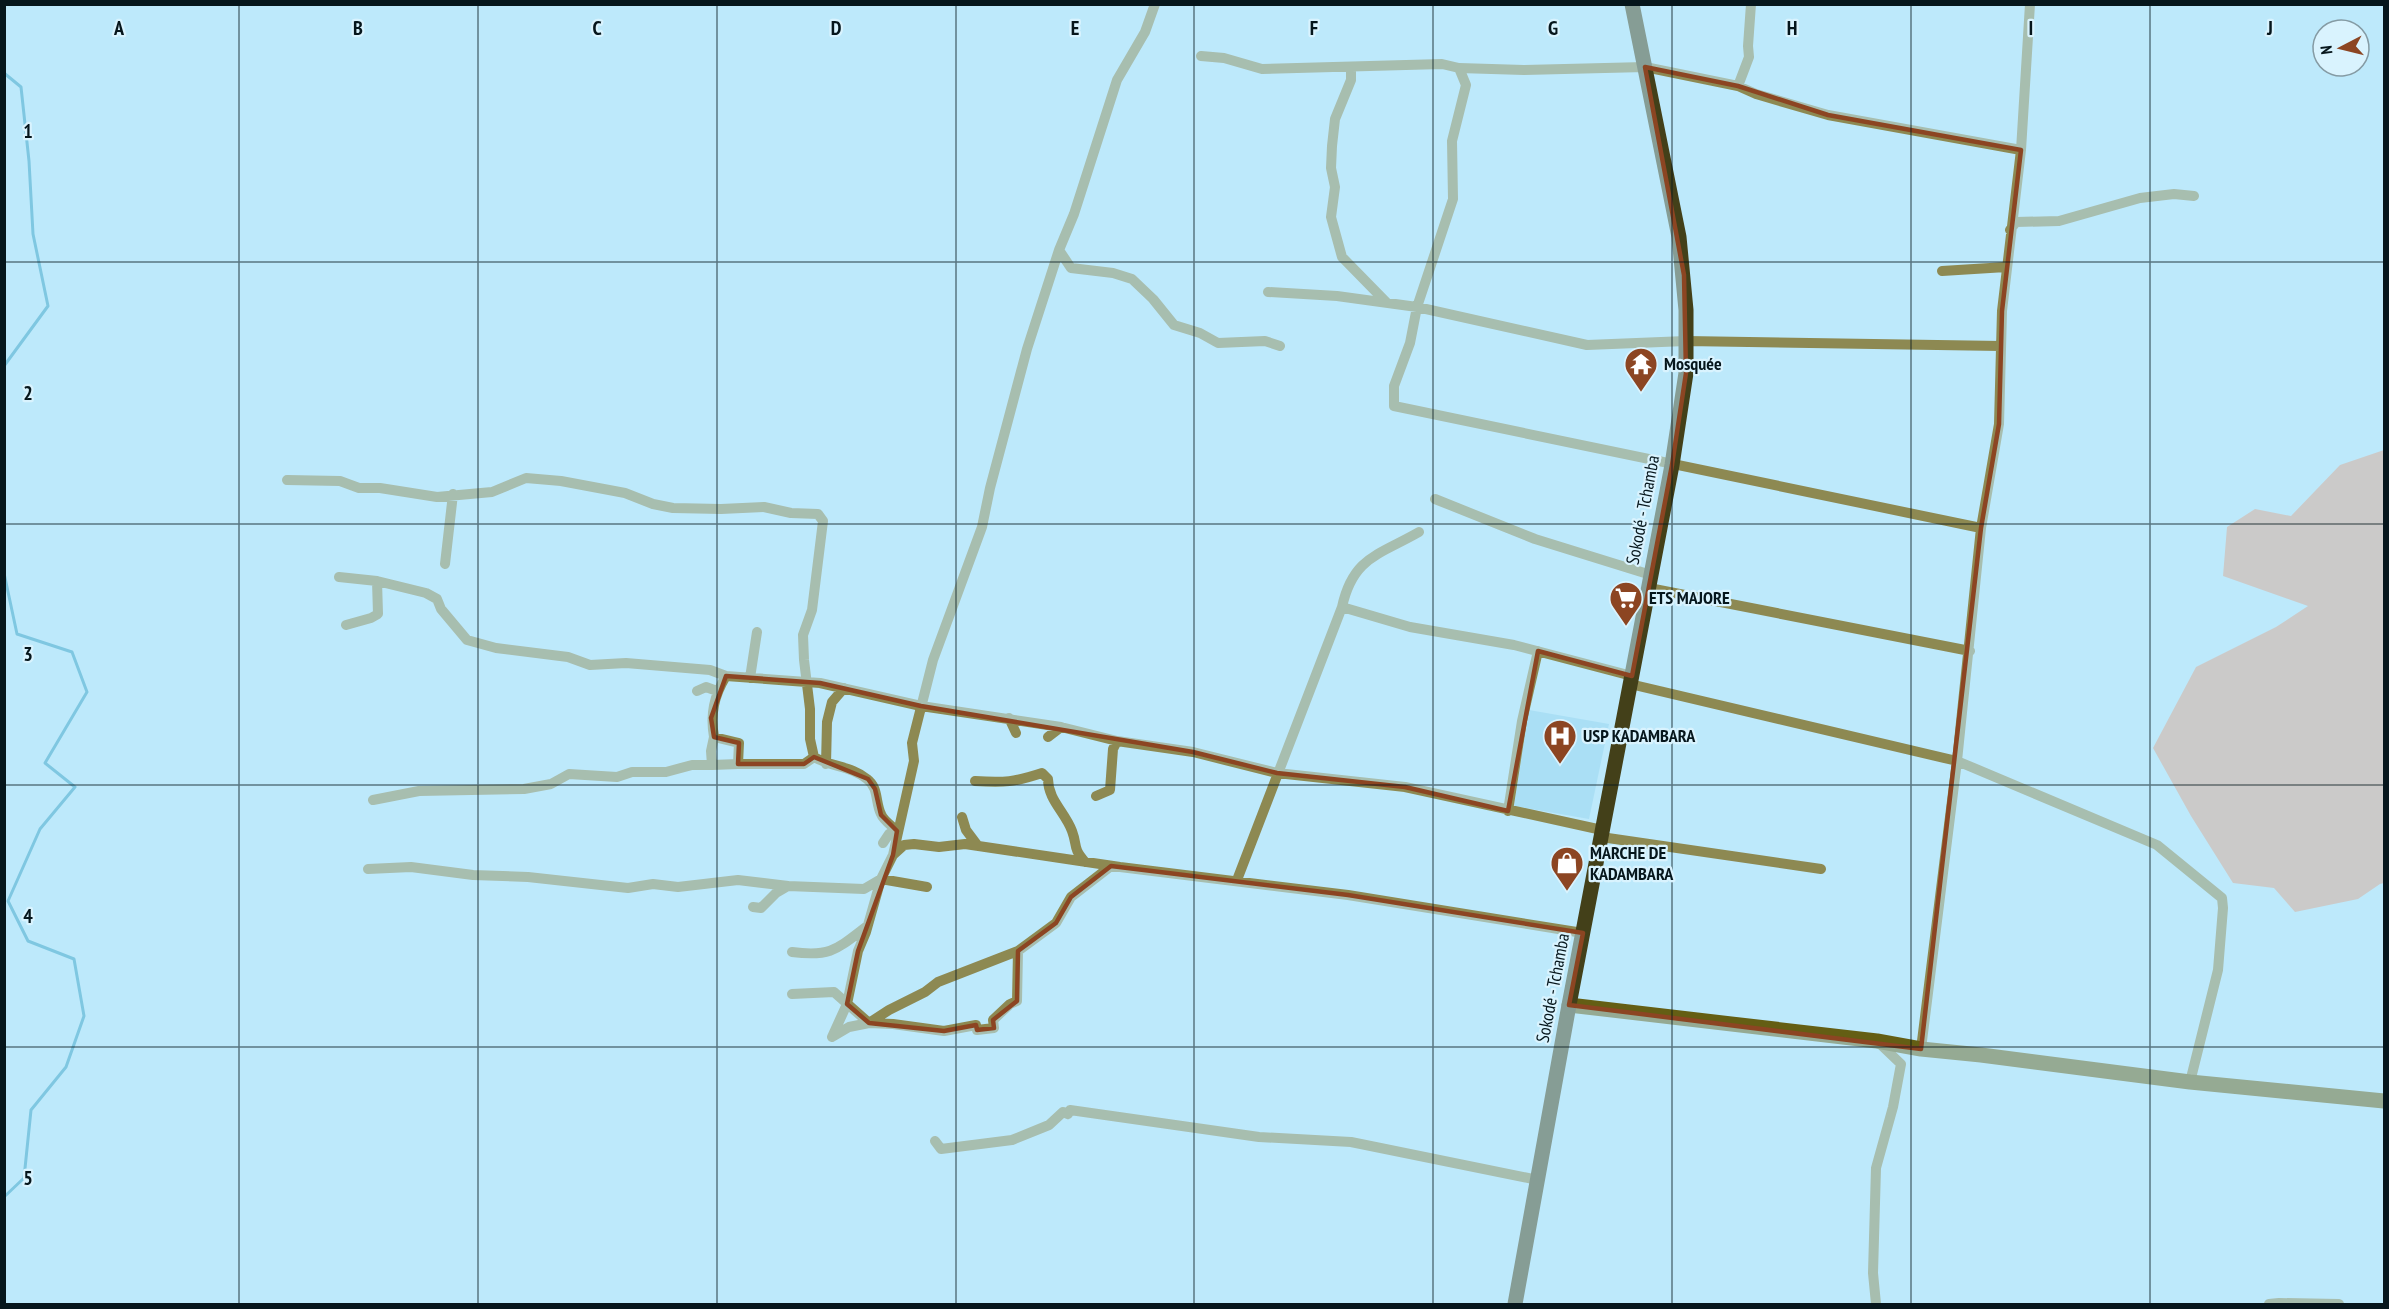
<svg xmlns="http://www.w3.org/2000/svg" width="2389" height="1309" font-family="'PT Sans Narrow',sans-serif">
<rect width="100%" height="100%" fill="#bde9fb"/>
<!-- built -->
<path fill="#aadff5" d="M1529,710L1609,724L1589,819L1514,806Z"/>
<!-- green -->
<path fill="#dca58d" d="M2384,450V883L2380,884L2358,899L2295,912L2274,888L2233,883L2191,816L2153,748L2196,667L2276,627L2308,606L2223,576L2227,527L2255,509L2291,516L2340,465Z"/>
<g fill="none" stroke-linecap="round" stroke-linejoin="round">
<!-- stream -->
<path stroke="#339ec1" stroke-width="3" d="M4,73L21,87L29,161L33,234L48,306L4,366
M4,573L17,634L72,652L87,692L45,763L75,787L40,829L8,901L28,941L74,959L84,1016L66,1067L31,1110L24,1178L4,1197"/>
<!-- minor -->
<path stroke="#8d8952" stroke-width="10" d="M1201,56L1224,58L1262,69L1442,64L1459,68L1466,85L1452,141L1453,199L1417,307L1410,343L1394,386V406L1981,528
M1351,67V80L1335,119L1332,146L1331,168L1335,187L1331,217L1342,257L1387,303
M1459,68L1524,70L1645,67L1738,86L1756,94L1828,115L2021,150
M1738,86L1749,57L1748,46L1751,4
M2010,230L2016,222L2059,221L2140,198L2174,194L2194,196
M1059,250L1071,268L1113,273L1132,279L1153,299L1174,325L1200,333L1218,343L1265,341L1280,346
M1942,271L2006,267
M1268,292L1337,296L1417,307L1587,345L1686,341L2001,346
M287,480L340,481L359,488H380L437,497L492,492L526,478L561,481L625,493L653,504L673,508L721,509L764,507L791,513L818,514L823,521L812,610L803,635L804,660L810,709V739L814,757C831,767 852,766 867,779C879,788 875,802 881,814C883,820 892,826 897,831L889,834L883,843
M1435,499L1535,539L1651,575
M445,564L453,494
M339,577L377,581
M1649,588L1970,651
M1342,607C1353,557 1379,555 1419,532
M346,625L371,618L378,614L377,581L426,593L437,599L441,609L467,640L496,648L568,657L590,665L626,663L710,670L726,676L820,683L921,706L1061,727L1117,741L1193,752L1277,773L1405,787L1602,830
M750,678L757,632
M1630,684L1957,761L2157,845L2222,898L2223,908L2218,970L2190,1082
M697,691L706,687L717,691
M1009,718L1016,733
M714,737C710,714 714,696 726,676
M1048,737L1061,727
M826,764L827,722L832,702L844,688
M712,765L738,764
M975,781C1004,783 1015,782 1042,773L1048,779C1048,800 1065,812 1072,831C1078,847 1072,847 1085,862
M1096,796L1110,790L1113,749L1117,741
M373,800L419,791L524,789L551,784L569,774L617,777L632,772H666L692,765H712L711,751L714,737L739,743L738,764H804L814,757
M1508,811L1522,721L1538,651
M962,817L966,830L978,846
M1601,837L1821,869
M893,855L904,845L914,844L939,847L965,844L1120,867L1348,895L1583,933
M368,869L411,867L473,875L528,877L628,888L653,884L678,887L738,880L788,886
M1237,880L1342,607L1410,627L1514,645L1632,676
M753,907L761,908L776,893L788,886L864,889L881,879L927,887
M792,952C830,957 836,950 866,927
M792,994L834,992L869,1023L893,1024L944,1031L976,1025L977,1030L994,1028L993,1020L1010,1004L1017,1001L1018,951L1056,923L1071,897L1111,866
M832,1037L847,1004L858,951L866,932L881,879L893,855L914,761L912,743L933,660L982,527L990,488L1027,349L1059,250L1074,214L1117,80L1145,32L1155,4
M832,1037L849,1027L869,1023L889,1010L925,992L938,982L1018,951
M1921,1049L1957,761L1981,528L1999,424L2002,311L2021,150L2030,4
M935,1141L941,1149L1012,1140L1049,1125L1063,1112L1068,1114L1070,1110L1259,1137L1351,1142L1538,1180
M1876,1304L1873,1273L1876,1168L1893,1107L1901,1064L1878,1042
M2269,1304L2279,1303L2339,1304"/>
<!-- secondary -->
<path stroke="#645e14" stroke-width="15" d="M1569,1005L1877,1041L1921,1049L1981,1055L2190,1082L2384,1101"/>
<!-- primary -->
<path stroke="#434019" stroke-width="15" d="M1515,1304L1569,1005L1672,465L1686,373V310L1679,237L1632,4"/>
</g>
<!-- marked area -->
<path d="M0 0H2389V1309H0ZM1645,67L1738,86L1828,115L2021,150L2002,311L1999,424L1981,528L1921,1049L1569,1005L1583,933L1348,895L1111,866L1071,897L1056,923L1018,951L1017,1001L993,1020L994,1028L977,1030L976,1025L944,1031L869,1023L847,1004L858,951L893,855L897,831L881,815L875,789L868,779L814,757L804,764H738L739,743L714,737L711,718L726,676L820,683L921,706L1193,752L1277,773L1405,787L1508,811L1538,651L1632,676L1672,465L1686,373L1684,275Z" fill="#bde9fb" fill-opacity=".55" fill-rule="evenodd"/>
<path fill="none" stroke="#8c4522" stroke-width="4.5" stroke-linejoin="round" d="M1645,67L1738,86L1828,115L2021,150L2002,311L1999,424L1981,528L1921,1049L1569,1005L1583,933L1348,895L1111,866L1071,897L1056,923L1018,951L1017,1001L993,1020L994,1028L977,1030L976,1025L944,1031L869,1023L847,1004L858,951L893,855L897,831L881,815L875,789L868,779L814,757L804,764H738L739,743L714,737L711,718L726,676L820,683L921,706L1193,752L1277,773L1405,787L1508,811L1538,651L1632,676L1672,465L1686,373L1684,275Z"/>
<!-- grid -->
<path fill="none" stroke="#06161c" stroke-width="1.5" stroke-opacity="0.55" d="M239,4V1304M478,4V1304M717,4V1304M956,4V1304M1194,4V1304M1433,4V1304M1672,4V1304M1911,4V1304M2150,4V1304M4,262H2384M4,524H2384M4,785H2384M4,1047H2384"/>
<!-- icons -->
<defs>
<g id="temple-pin" transform="scale(1.725)"><path d="M0 17L-7.5 6A9.5 9.5 0 1 1 7.5 6Z" fill="#8c4522" stroke="#d9f3fe"/><path d="M0-6L5-2H3V0L6.5 2.5H4V6H1.5V3h-3V6H-4V2.5H-6.5L-3 0V-2H-5Z" fill="#fff"/></g>
<g id="supermarket-pin" transform="scale(1.725)"><path d="M0 17L-7.5 6A9.5 9.5 0 1 1 7.5 6Z" fill="#8c4522" stroke="#d9f3fe"/><path d="M-6-5.5h2.5l.6 2H6L4.5 2H-2.5L-4.4-4H-6ZM-1.5 3.2a1.3 1.3 0 1 0 .1 0ZM3 3.2a1.3 1.3 0 1 0 .1 0Z" fill="#fff"/></g>
<g id="hospital-pin" transform="scale(1.725)"><path d="M0 17L-7.5 6A9.5 9.5 0 1 1 7.5 6Z" fill="#8c4522" stroke="#d9f3fe"/><path d="M-5-5h3v3.5h4V-5h3V5h-3V1.5h-4V5h-3Z" fill="#fff"/></g>
<g id="shop-pin" transform="scale(1.725)"><path d="M0 17L-7.5 6A9.5 9.5 0 1 1 7.5 6Z" fill="#8c4522" stroke="#d9f3fe"/><path d="M-5-2.5h2.3a2.7 3.5 0 0 1 5.4 0H5L5.5 6h-11ZM-1.5-2.5h3a1.5 2.3 0 0 0-3 0Z" fill="#fff"/></g>
</defs>
<g fill-rule="evenodd">
<use href="#temple-pin" x="1641" y="364"/>
<use href="#supermarket-pin" x="1626" y="598"/>
<use href="#hospital-pin" x="1560" y="736"/>
<use href="#shop-pin" x="1567" y="863"/>
</g>
<g text-anchor="middle" stroke-width="4.5" stroke-linejoin="round" paint-order="stroke">
<!-- poi labels -->
<g font-size="18" font-weight="bold" fill="#06161c" stroke="#d9f3fe" text-anchor="start">
<text x="1664" y="370">Mosquée</text>
<text x="1649" y="604">ETS MAJORE</text>
<text x="1583" y="742">USP KADAMBARA</text>
<text x="1590" y="859">MARCHE DE<tspan x="1590" dy="21">KADAMBARA</tspan></text>
</g>
<!-- street labels -->
<g font-size="18" fill="#06161c" stroke="#d9f3fe">
<text transform="translate(1643 510) rotate(-79)" y="6">Sokodé - Tchamba</text>
<text transform="translate(1553 988) rotate(-79)" y="6">Sokodé - Tchamba</text>
</g>
</g>
<g font-size="20" text-anchor="middle" font-weight="bold" fill="#06161c" stroke="#d9f3fe" stroke-width="4.5" stroke-linejoin="round" paint-order="stroke">
<text x="119" y="35">A</text>
<text x="358" y="35">B</text>
<text x="597" y="35">C</text>
<text x="836" y="35">D</text>
<text x="1075" y="35">E</text>
<text x="1314" y="35">F</text>
<text x="1553" y="35">G</text>
<text x="1792" y="35">H</text>
<text x="2031" y="35">I</text>
<text x="2270" y="35">J</text>
<text x="28" y="138">1</text>
<text x="28" y="400">2</text>
<text x="28" y="661">3</text>
<text x="28" y="923">4</text>
<text x="28" y="1185">5</text>
</g>
<!-- border -->
<rect width="2389" height="1309" fill="none" stroke="#06161c" stroke-width="12"/>
<!-- north arrow -->
<g transform="translate(2341 48) rotate(263)"><circle r="28" fill="#d9f3fe" stroke="#859ba4" stroke-width="1.5"/>
<path d="M0-4.5L10 22L0 15L-10 22Z" fill="#8c4522"/>
<text y="-9" font-size="16" font-weight="bold" text-anchor="middle" fill="#06161c">N</text>
</g>
</svg>
